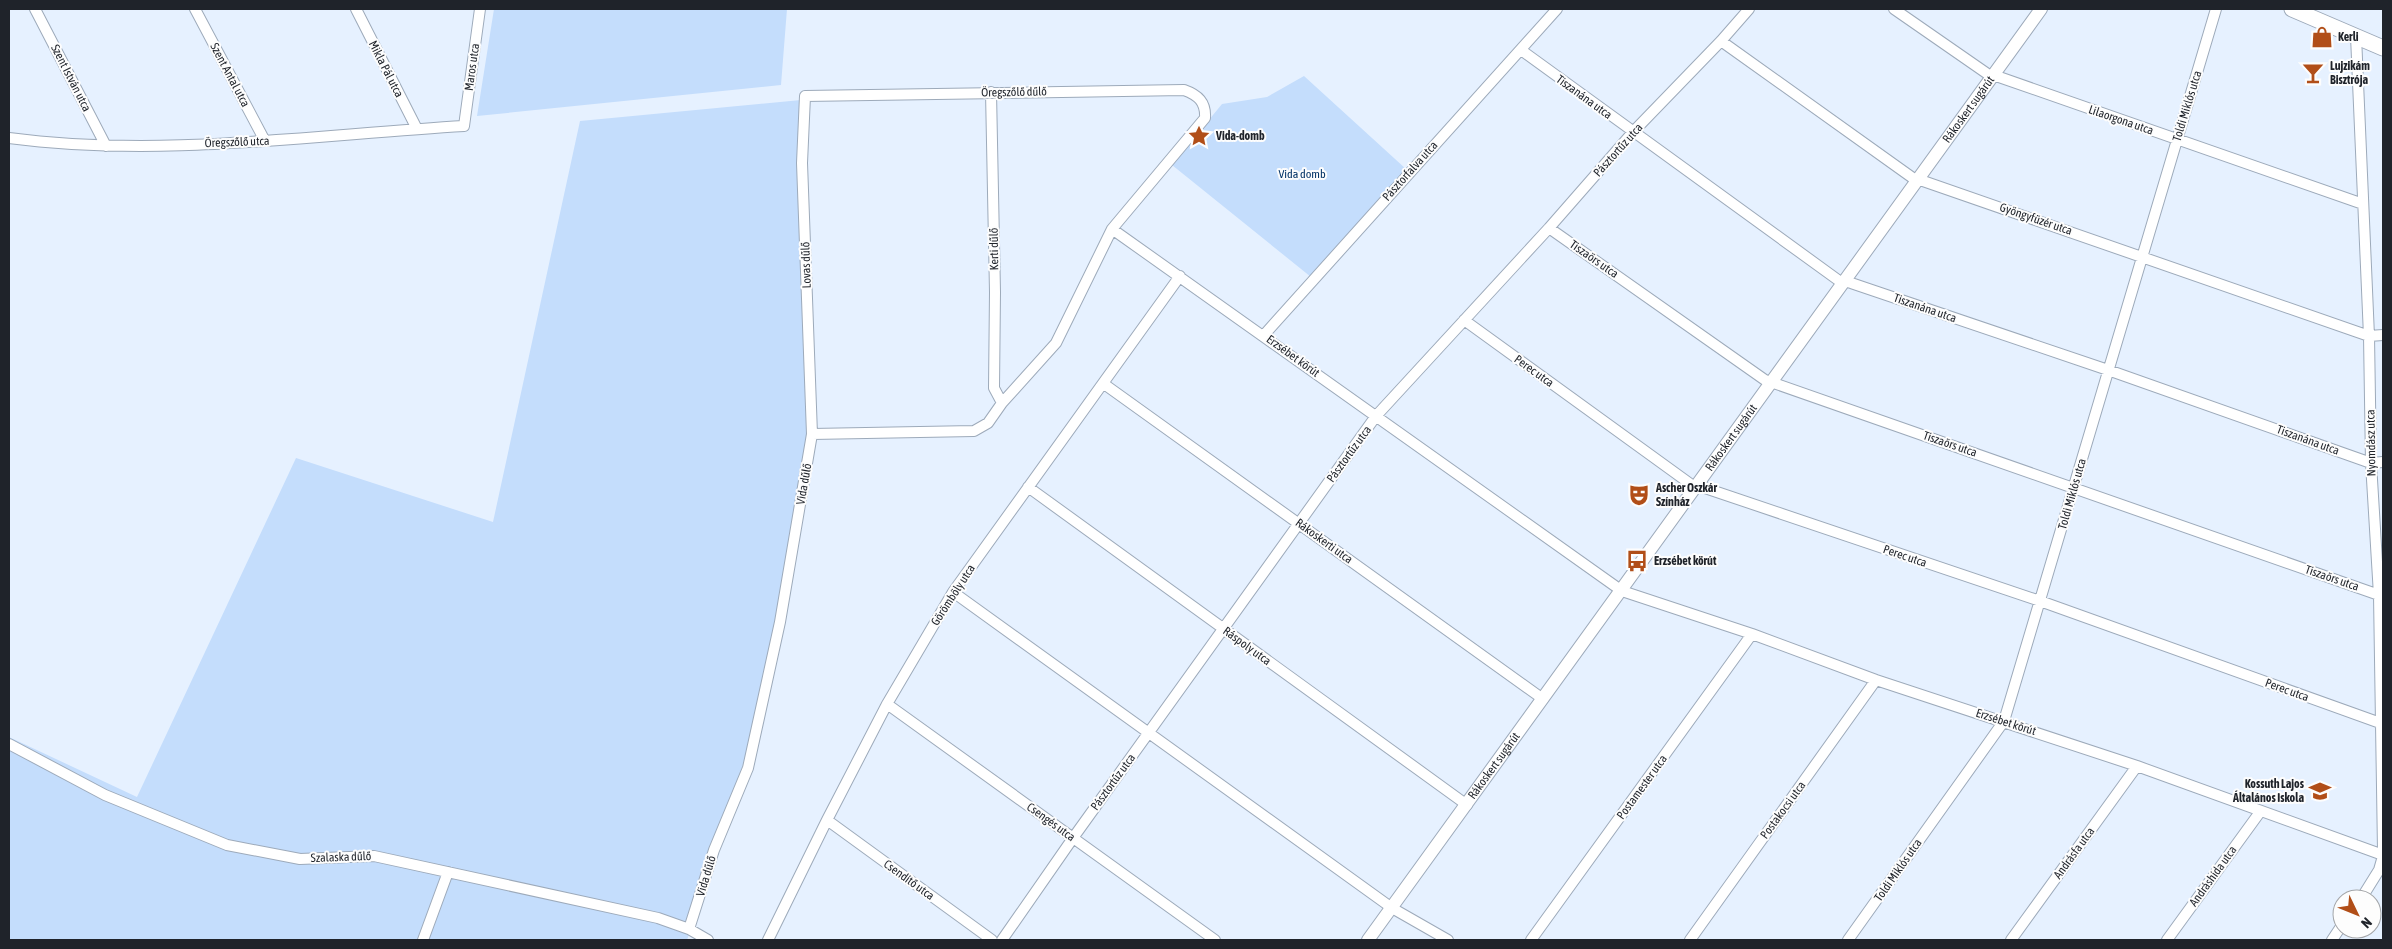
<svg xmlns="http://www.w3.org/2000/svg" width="2392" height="949" font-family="'Asap Condensed',sans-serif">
<rect width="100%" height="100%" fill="#e6f1ff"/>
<!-- green -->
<path fill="#c4ddfc" d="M494,9H787L781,85L477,116Z
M1304,76L1406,169L1311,277L1172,165L1222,104L1267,97Z
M801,100L808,426L780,622L742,768L686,921L693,924L687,940H9V737L137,797L296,458L493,522L580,121Z"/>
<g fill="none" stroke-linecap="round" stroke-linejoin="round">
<!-- minor casing -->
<g stroke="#9daaba" stroke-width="12">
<path id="minor" d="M35,9L106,146
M195,9L265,141
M356,9L417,129
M1894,9L1992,77H1999L2363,204
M2356,36L2369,336L2371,463L2379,595L2383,851
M1721,41L1917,181H1923L2369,336L2383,335
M1521,50L1838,280L1851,283L2108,370L2371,463L2383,462
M991,92L995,292L994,388L1002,403
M9,138C160,158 313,135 464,126L480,9
M1549,228L1765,380L2379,595H2383
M1112,229L1622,591L1752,634L1876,680L2137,766L2383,855
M1464,320L1696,488H1705L2040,601L2383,724
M1264,335L1557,9
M1104,384L1543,699
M1028,487L1467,805
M953,592L1392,908L1448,940
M887,704L1215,940
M9,744L105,795L227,845L300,859L374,856L658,918L689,929L708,940
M827,820L992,940
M2361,899L2379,870L2383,856
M689,929L714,850L748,768L780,622L812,434L802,163L805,96L1184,90C1198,95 1206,102 1205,118L1112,229L1056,343L1002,403L988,423L974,431L812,434
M423,940L448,872
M768,940L827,820L887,704L953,592L1180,276
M1002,940L1073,838L1376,416L1549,228L1633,132L1721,41L1749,9
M1531,940L1752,634
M1690,940L1876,680
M1848,940L2004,721L2216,9
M2011,940L2137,766
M2167,940L2260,812
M2332,940L2342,925"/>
</g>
<!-- tertiary casing -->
<g stroke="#9daaba" stroke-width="14">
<g id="tertiary">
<path id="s1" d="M1368,940L2041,9"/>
</g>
</g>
<!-- secondary casing -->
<g stroke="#9daaba" stroke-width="17">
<path id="secondary" d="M2292,9L2383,48"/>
</g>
<!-- minor -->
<use href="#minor" stroke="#fff" stroke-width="10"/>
<!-- tertiary -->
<use href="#tertiary" stroke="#fff" stroke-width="12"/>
<!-- secondary -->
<use href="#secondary" stroke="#fff" stroke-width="15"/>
</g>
<!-- icons -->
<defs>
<g id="shop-bare" transform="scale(1.725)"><path d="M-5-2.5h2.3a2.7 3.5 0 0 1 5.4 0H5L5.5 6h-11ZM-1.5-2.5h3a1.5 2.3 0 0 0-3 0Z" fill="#b14e18" stroke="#fdfdfd" stroke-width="2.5" paint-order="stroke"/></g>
<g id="bar-bare" transform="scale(1.725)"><path d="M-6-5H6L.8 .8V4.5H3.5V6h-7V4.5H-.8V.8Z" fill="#b14e18" stroke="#fdfdfd" stroke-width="2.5" paint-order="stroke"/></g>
<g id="sight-bare" transform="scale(1.725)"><path d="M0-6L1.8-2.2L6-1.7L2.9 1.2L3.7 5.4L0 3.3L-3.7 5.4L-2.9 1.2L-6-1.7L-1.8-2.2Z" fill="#b14e18" stroke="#fdfdfd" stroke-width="2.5" paint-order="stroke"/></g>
<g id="theatre-bare" transform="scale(1.725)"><path d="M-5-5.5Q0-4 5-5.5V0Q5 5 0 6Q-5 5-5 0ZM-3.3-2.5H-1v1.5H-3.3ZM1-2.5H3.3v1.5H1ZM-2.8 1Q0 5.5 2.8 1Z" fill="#b14e18" stroke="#fdfdfd" stroke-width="2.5" paint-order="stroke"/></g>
<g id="bus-bare" transform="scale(1.725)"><path d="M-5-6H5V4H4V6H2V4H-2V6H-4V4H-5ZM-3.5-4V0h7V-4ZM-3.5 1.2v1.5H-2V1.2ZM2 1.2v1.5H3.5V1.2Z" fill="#b14e18" stroke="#fdfdfd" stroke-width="2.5" paint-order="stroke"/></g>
<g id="school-bare" transform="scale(1.725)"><path d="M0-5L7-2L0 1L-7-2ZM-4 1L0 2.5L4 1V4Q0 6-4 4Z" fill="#b14e18" stroke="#fdfdfd" stroke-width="2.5" paint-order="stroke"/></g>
</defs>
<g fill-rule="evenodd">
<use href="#shop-bare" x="2322" y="37"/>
<use href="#bar-bare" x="2313" y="73"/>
<use href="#sight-bare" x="1199" y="136"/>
<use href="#theatre-bare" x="1639" y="495"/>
<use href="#bus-bare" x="1637" y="561"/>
<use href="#school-bare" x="2320" y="791"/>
</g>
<g text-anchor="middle" stroke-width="4" stroke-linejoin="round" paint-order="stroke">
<!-- poi labels -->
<g font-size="12" font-weight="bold" fill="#1f232a" stroke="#fdfdfd" text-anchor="start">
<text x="2338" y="41">Kerli</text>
<text x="2330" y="70">Lujzikám<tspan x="2330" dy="14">Bisztrója</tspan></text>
<text x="1216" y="140">Vida-domb</text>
<text x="1656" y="492">Ascher Oszkár<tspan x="1656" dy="14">Színház</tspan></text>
<text x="1654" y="565">Erzsébet körút</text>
<text x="2304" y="788" text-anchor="end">Kossuth Lajos<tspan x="2304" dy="14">Általános Iskola</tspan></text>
</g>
<!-- street labels -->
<g font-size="12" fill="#1f232a" stroke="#fdfdfd">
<text transform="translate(472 67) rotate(-82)" y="4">Maros utca</text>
<text transform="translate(386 69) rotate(63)" y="4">Mikla Pál utca</text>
<text transform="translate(230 75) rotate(62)" y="4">Szent Antal utca</text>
<text transform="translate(71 78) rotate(63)" y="4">Szent István utca</text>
<text transform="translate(1014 92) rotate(-1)" y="4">Öregszőlő dűlő</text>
<text transform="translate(1584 97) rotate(36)" y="4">Tiszanána utca</text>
<text transform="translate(2187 106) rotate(-73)" y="4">Toldi Miklós utca</text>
<text dy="4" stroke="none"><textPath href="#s1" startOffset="1025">Rákoskert sugárút</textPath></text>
<text transform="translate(2121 120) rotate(19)" y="4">Lilaorgona utca</text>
<text transform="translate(237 142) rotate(-2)" y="4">Öregszőlő utca</text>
<text transform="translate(1618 150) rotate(-48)" y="4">Pásztortűz utca</text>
<text transform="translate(1410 171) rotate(-48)" y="4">Pásztorfalva utca</text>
<text transform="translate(2036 219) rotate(19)" y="4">Gyöngyfüzér utca</text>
<text transform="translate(994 249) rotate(-91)" y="4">Kerti dűlő</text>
<text transform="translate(1594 259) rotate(35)" y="4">Tiszaörs utca</text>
<text transform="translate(806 265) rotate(-92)" y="4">Lovas dűlő</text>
<text transform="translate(1925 308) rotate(19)" y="4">Tiszanána utca</text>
<text transform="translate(1293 356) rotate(36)" y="4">Erzsébet körút</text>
<text transform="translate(1534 371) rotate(36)" y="4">Perec utca</text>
<text dy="4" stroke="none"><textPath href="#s1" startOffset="620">Rákoskert sugárút</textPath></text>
<text transform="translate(2308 440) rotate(20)" y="4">Tiszanána utca</text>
<text transform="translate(2371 443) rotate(-91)" y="4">Nyomdász utca</text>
<text transform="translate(1950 444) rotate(19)" y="4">Tiszaörs utca</text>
<text transform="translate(1349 454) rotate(-54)" y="4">Pásztortűz utca</text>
<text transform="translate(804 484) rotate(-80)" y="4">Vida dűlő</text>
<text transform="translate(2072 494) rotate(-74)" y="4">Toldi Miklós utca</text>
<text transform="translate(1324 541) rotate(36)" y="4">Rákoskerti utca</text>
<text transform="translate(1905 556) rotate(19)" y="4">Perec utca</text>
<text transform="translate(2332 578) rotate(19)" y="4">Tiszaörs utca</text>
<text transform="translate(953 595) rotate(-57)" y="4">Görömböly utca</text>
<text transform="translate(1247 646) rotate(36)" y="4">Ráspoly utca</text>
<text transform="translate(2287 690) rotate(20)" y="4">Perec utca</text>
<text transform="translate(2006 722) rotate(18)" y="4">Erzsébet körút</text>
<text dy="4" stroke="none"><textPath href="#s1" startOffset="215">Rákoskert sugárút</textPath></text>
<text transform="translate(1113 782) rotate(-54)" y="4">Pásztortűz utca</text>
<text transform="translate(1642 787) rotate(-54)" y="4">Postamester utca</text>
<text transform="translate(1783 810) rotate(-54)" y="4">Postakocsi utca</text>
<text transform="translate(1051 822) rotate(36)" y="4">Csengés utca</text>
<text transform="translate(2074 853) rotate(-54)" y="4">Andrásfa utca</text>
<text transform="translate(341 857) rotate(-2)" y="4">Szalaska dűlő</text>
<text transform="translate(1898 870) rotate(-55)" y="4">Toldi Miklós utca</text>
<text transform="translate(706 876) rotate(-73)" y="4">Vida dűlő</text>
<text transform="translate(2213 876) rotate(-54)" y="4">Andráshida utca</text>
<text transform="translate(909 880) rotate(36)" y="4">Csendítő utca</text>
</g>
<!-- park labels -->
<g font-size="12" fill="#023266" stroke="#fdfdfd">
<text x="1302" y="178">Vida domb</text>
</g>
</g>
<!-- border -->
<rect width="2392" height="949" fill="none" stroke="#1f232a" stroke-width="20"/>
<!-- north arrow -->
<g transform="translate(2357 914) rotate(133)"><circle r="24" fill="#fdfdfd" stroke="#a4a6a9"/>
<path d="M0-4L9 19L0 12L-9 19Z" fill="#b14e18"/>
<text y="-8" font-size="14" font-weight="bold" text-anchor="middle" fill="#1f232a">N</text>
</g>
</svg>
